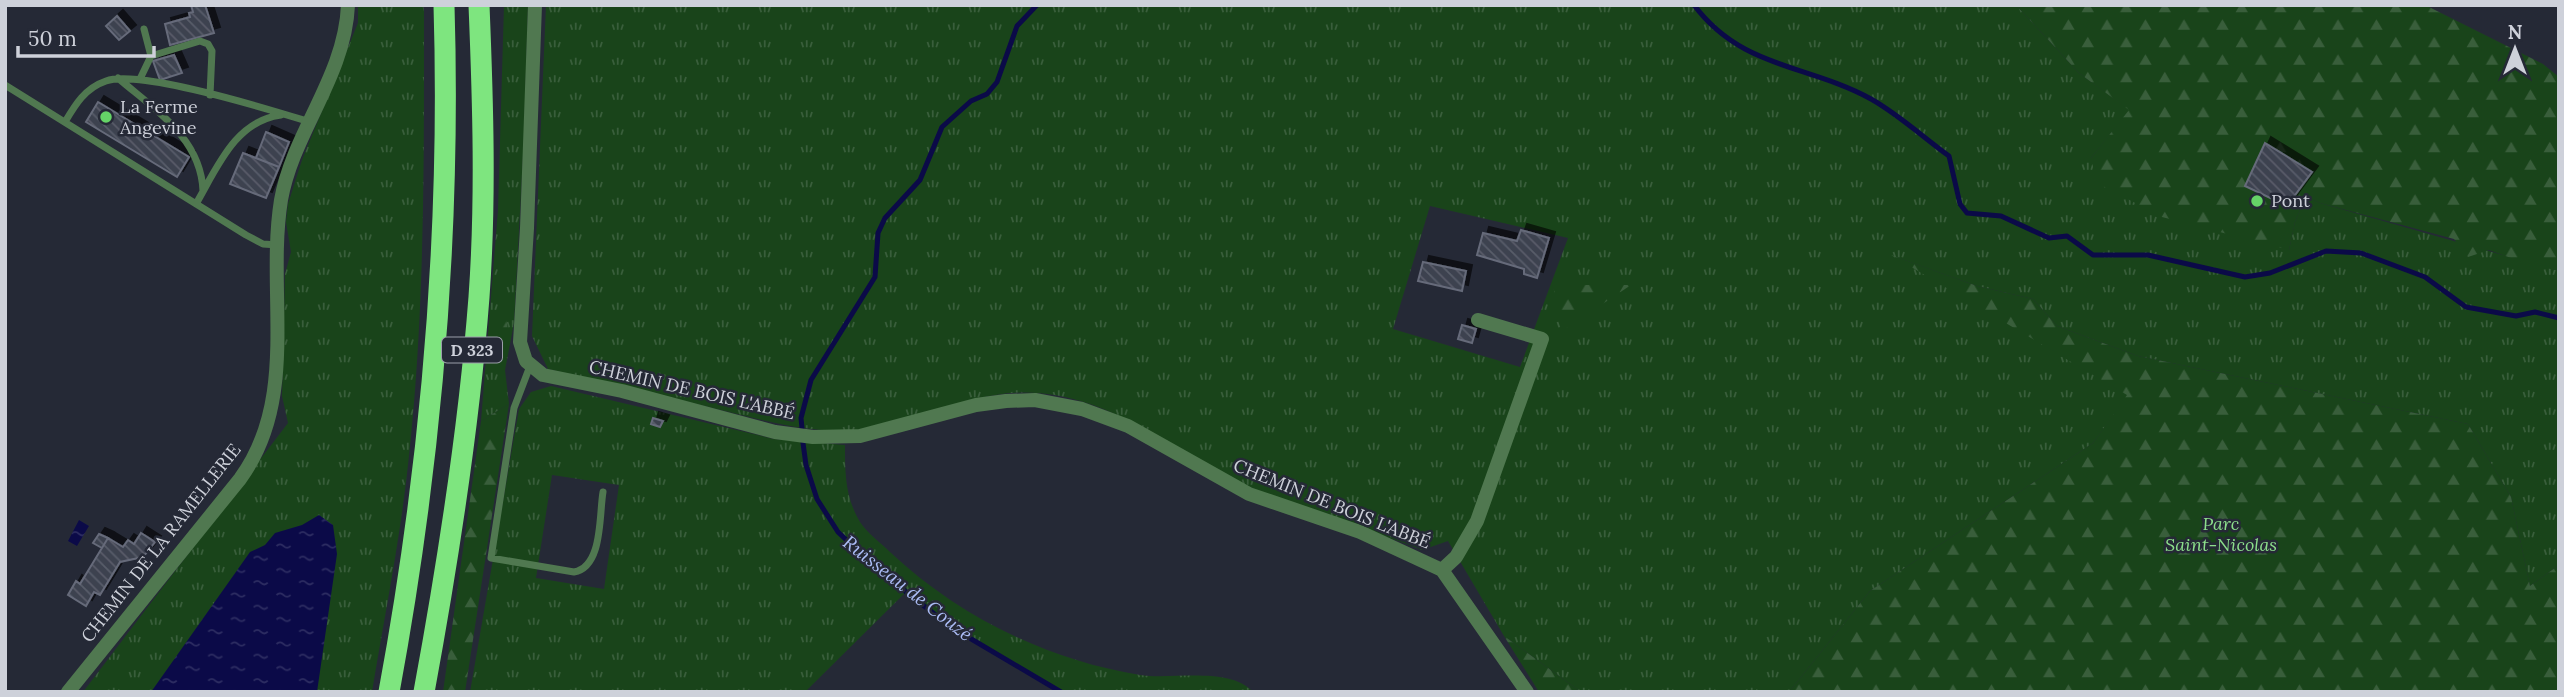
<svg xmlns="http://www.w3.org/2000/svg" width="2564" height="697" font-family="Lora,serif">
<defs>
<pattern id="grass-tufts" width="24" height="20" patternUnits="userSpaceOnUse" patternTransform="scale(1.75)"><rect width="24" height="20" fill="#19441a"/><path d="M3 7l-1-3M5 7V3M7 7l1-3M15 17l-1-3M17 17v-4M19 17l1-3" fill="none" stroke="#395e3b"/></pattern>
<pattern id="forest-firs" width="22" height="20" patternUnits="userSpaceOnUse" patternTransform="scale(1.75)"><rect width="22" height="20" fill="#19441a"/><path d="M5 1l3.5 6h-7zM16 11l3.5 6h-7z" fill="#395e3b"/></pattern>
<pattern id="water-ripples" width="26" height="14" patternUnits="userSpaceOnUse" patternTransform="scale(1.75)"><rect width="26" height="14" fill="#0b0a48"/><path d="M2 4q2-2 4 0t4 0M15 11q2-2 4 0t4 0" fill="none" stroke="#2d2d62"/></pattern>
<pattern id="building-back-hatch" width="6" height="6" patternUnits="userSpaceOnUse" patternTransform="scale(1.75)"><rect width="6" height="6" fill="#3d4250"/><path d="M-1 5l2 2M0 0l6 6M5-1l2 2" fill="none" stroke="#585c69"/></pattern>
<filter id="shadow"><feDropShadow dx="6" dy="-6" stdDeviation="0" flood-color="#0009"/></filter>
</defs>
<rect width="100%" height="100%" fill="#252936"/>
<!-- grass -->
<path fill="url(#grass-tufts)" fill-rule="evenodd" d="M358,5H423L424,11C424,159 425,308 409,456C401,535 385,613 372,692H83L288,423L282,396L285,274L291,252L286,222L288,204L302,160L358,23Z
M504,5H528L524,137L514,323L505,370L509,404L481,421L498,210Z
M546,5H2016L2079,73L2130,110L2091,158L2289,250L2295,222L2306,196L2320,203L2559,271V565L2530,586L2511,497L2468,424L2138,356L2057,326L2033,299L1977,286L1896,257L2128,395L2093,443L1870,591L1789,692H1581L1504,636L1448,541L1422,550C1362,526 1298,510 1239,482C1169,450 1119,400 1038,393C970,387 909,431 842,431C799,431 758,419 717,409C661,395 604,382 548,369L532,336ZM1430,206L1568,238L1520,367L1393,329Z
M551,386L774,439L845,445C845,473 845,497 860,522C867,533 881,543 890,552C958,616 1047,660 1140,675C1171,680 1230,666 1253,692H1061L951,627L906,592L805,692H470L519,409L531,392ZM552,475L619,485L604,589L536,578Z"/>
<!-- forest -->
<path fill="url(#forest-firs)" d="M2016,5H2425L2543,64L2559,77V271L2522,262L2489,250L2468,257L2454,239L2320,203L2306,196L2295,222L2289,250L2162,217L2097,183L2091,158L2129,110L2079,73Z
M1891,255L1977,286L2033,299L2057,326L2138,356L2468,424L2511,497L2530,586L2559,565V692H1789L1870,591L2093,443L2127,395Z
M1553,285H1631L1562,331Z
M499,319L506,320C510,334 508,350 499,360L494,359V335Z
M509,404L465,692H443L481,421Z
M1504,636L1581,692H1539Z"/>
<!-- water -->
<path fill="url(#water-ripples)" d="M319,515L333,525L337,554L317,692H151L250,552L265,545L275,533L302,525Z
M79,520L89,526L77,546L68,541Z"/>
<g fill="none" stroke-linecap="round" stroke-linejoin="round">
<!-- stream -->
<path stroke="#0b0a48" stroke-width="5" d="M1694,5C1742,69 1807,64 1871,99C1898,114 1924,138 1949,156L1960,204L1967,213L2001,216L2049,238L2067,236L2093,255H2148L2245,277L2270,273L2326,251L2361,253L2425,277L2466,307L2516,316L2535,312L2559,318
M802,428L801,418L811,380L875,277L878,233L885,218L920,180L942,127L971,101L987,94L997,82L1017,26L1037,5
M803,443L806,465L817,499L838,532L878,570L951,627L1061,692"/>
</g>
<!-- building -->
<path fill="url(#building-back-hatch)" stroke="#666b7a" stroke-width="2" filter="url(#shadow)" d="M191,5H205L214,33L170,45L165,24L190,17L189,13L193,12Z
M117,16L130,31L119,40L106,26Z
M174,55L182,73L160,80L153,61Z
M98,102L189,157L177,177L86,122Z
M266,132L289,142L279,167L256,158Z
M2265,143L2312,172L2287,206L2245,186Z
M243,153L279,167L266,198L230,184Z
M1521,230L1549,238L1537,278L1524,274V269L1477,255L1483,233L1517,241Z
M1423,262L1466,271L1462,291L1418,281Z
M1462,325L1476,329L1472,343L1458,339Z
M653,418L663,421L660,427L651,424Z
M141,533L155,542L143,557L120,562L100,595L94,592L86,606L68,595L76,581L80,584L108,538L123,547L128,540L134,544Z
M99,534L108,538L102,548L93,543Z"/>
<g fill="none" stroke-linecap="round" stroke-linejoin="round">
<!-- lane -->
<path stroke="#507850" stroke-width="7" d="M151,56L200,41L208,44L212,51L210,95
M118,78C155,110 201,138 203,191
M140,79L151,56L144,29
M5,85L246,235L263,244L278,245
M65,122C75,105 85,88 106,81C140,69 271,110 310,122
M196,204C217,168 235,121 281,115
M530,366L514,408L491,558L574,572C603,567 599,515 603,492"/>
<!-- street -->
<path stroke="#507850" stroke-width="14" d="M535,5L527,228L520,342L526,361L543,375L622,391L775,432L813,437L860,436L976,405L1006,401L1035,400L1082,409L1128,426L1249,494L1360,532L1442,570L1527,692
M1442,570L1456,557L1477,521L1542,339L1478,320
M68,692L240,479C300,397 266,293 281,200C293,132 345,77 348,5"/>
<!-- highway -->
<path stroke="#7ee57f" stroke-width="21" d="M389,692C431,465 451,236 444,5
M424,692C448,562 469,429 479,297C486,201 483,102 479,5"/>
</g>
<!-- markers -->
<g fill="#65d467" stroke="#252936" stroke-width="2.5">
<circle cx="106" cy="117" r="7"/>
<circle cx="2257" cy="201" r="7"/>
</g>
<g text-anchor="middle" stroke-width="5" stroke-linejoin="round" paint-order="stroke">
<!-- shield labels -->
<rect fill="#252936" stroke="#9b9fa9" stroke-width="2" x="442" y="337.5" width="60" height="25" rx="5"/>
<g font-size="16" font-weight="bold" fill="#ced1da">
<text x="472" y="356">D 323</text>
</g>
<!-- poi labels -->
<g font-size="18" fill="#ced1da" stroke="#252936" text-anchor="start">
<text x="120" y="113">La Ferme<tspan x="120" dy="21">Angevine</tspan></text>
<text x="2271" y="207">Pont</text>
</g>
<!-- street labels -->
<g font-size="18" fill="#ced1da" stroke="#252936">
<text transform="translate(692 390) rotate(13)" y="6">CHEMIN DE BOIS L'ABBÉ</text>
<text transform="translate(1332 504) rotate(22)" y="6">CHEMIN DE BOIS L'ABBÉ</text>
<text transform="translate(161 543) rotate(-52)" y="6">CHEMIN DE LA RAMELLERIE</text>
</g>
<!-- park labels -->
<g font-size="18" font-style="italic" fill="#8cde8b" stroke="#252936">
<text x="2221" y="530">Parc<tspan x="2221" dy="21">Saint-Nicolas</tspan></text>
</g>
<!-- water labels -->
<g font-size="19" font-style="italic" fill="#abbcf5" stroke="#252936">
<text transform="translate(908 588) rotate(38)" y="7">Ruisseau de Couzé</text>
</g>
</g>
<!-- border -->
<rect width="2564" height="697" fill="none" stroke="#ced1da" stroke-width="14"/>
<!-- north arrow -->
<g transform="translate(2515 49)" stroke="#252936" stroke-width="5" paint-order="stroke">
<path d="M0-5L12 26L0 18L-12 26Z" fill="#ced1da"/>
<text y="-10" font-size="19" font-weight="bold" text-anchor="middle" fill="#ced1da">N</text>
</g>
<!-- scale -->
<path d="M18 46v10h136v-10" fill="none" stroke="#ced1da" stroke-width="3.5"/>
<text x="28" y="46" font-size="21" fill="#ced1da" stroke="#252936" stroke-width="5" paint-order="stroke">50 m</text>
</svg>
